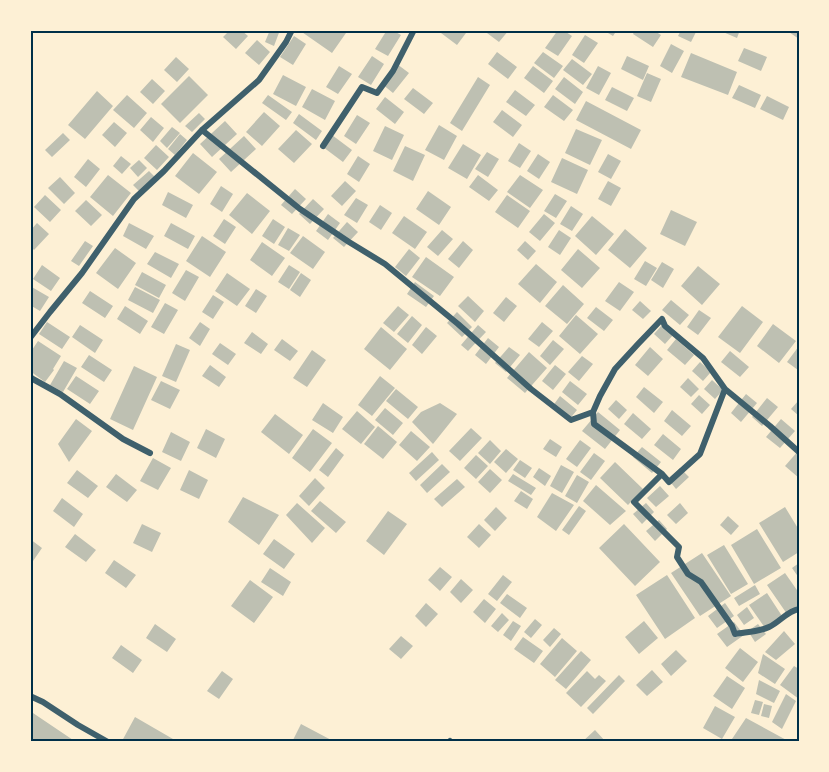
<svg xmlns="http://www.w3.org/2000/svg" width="829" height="772" font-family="Karla,sans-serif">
<rect width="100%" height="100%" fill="#fdf0d5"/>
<!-- building -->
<path fill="#bec0b2" d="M230,30H241L248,36L236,49L223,37Z
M270,30H280L274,46L265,42Z
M299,30H341L346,33L332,53Z
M387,30H392L401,35L388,56L375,49Z
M437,30H462L466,33L457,45Z
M483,30H509L499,42Z
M558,30H563L572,36L558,56L545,48Z
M603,30H617L613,36Z
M635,30H653L661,35L653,47L633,34Z
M681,30H697L691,42L678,36Z
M724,30H740L737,38L723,32Z
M786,30H799V39Z
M585,35L598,43L584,63L572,55Z
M294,36L306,44L293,65L280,57Z
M257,40L270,52L259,65L245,53Z
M671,44L684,51L672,73L660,66Z
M744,48L767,57L761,71L738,61Z
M497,52L517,67L508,79L488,64Z
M543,52L563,66L554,78L534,63Z
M691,53L737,72L728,95L681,77Z
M372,56L384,64L371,85L358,77Z
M627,56L649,66L643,80L621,69Z
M176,57L189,69L177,82L164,70Z
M572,59L592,74L583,85L563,70Z
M397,64L409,73L393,93L382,84Z
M339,66L352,74L338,94L326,87Z
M533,66L553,81L544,93L524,78Z
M598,66L611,73L599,95L586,88Z
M647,73L661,79L651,102L637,96Z
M283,75L306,87L296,106L273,94Z
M189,76L208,95L180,123L161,104Z
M478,77L490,85L462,131L450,123Z
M564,77L583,92L575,104L555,89Z
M152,79L165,91L153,104L140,92Z
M739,85L761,95L755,108L732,98Z
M612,87L634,98L627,111L605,100Z
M413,88L433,103L424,114L404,99Z
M312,89L335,101L325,120L302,107Z
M515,90L535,105L526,116L506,102Z
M97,91L113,106L85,139L68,125Z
M127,95L147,113L134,128L113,110Z
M268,95L292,112L286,120L262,103Z
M553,95L573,110L564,121L544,107Z
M767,96L789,107L783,120L760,109Z
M385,97L404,112L395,124L376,109Z
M586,101L641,130L631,149L576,120Z
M502,110L522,125L513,137L493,122Z
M264,112L280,126L262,146L246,132Z
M199,113L205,119L192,132L185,126Z
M299,114L322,131L316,140L293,123Z
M357,115L370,123L356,144L344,136Z
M151,117L164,128L153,142L140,130Z
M225,121L237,134L212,157L200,144Z
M114,122L127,133L115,147L102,135Z
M439,125L457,136L444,160L425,150Z
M385,126L404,135L392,160L373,151Z
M172,127L180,133L167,148L160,141Z
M576,129L602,140L590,165L565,153Z
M296,130L312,144L294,163L278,149Z
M63,133L70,140L52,157L45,150Z
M180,134L187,140L175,155L168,149Z
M332,135L352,150L343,162L323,147Z
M244,136L256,149L231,172L219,159Z
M519,143L531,151L520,168L508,161Z
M463,144L481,155L467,179L448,168Z
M156,145L169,157L157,170L144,158Z
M405,146L425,155L413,181L393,171Z
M487,152L499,159L488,177L475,169Z
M193,153L217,172L199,194L175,176Z
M538,154L550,162L539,179L527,171Z
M608,154L621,161L611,179L598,172Z
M121,156L131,164L122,174L113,166Z
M358,156L370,164L359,182L347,174Z
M562,158L588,170L577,194L551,182Z
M88,159L100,169L86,187L74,177Z
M139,160L147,168L138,177L130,168Z
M149,171L156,178L140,192L133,185Z
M108,175L131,193L113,216L90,197Z
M478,175L498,190L489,201L469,187Z
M520,175L543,190L530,208L507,192Z
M60,177L75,193L64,204L48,188Z
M345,181L356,191L342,206L331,196Z
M608,181L621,188L611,206L598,199Z
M221,186L233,194L222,212L210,204Z
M295,189L306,199L292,214L281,205Z
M428,191L451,207L439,225L416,209Z
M168,192L193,205L186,218L162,205Z
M247,193L270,211L252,234L229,215Z
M555,194L567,201L556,218L544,211Z
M45,195L61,210L50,222L34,207Z
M507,195L530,211L518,228L495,212Z
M356,198L368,205L357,223L344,215Z
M313,199L324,209L310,224L299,214Z
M86,200L102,215L91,226L75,211Z
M380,205L392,213L381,230L369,222Z
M571,206L583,214L572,231L560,224Z
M671,210L697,222L685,246L660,234Z
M328,214L340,223L328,240L316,231Z
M544,214L555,223L540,241L529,232Z
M404,216L427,232L415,249L392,233Z
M592,216L614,234L596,255L575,236Z
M224,219L236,227L225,244L213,236Z
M273,219L285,227L274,244L262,236Z
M347,222L358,232L344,247L333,238Z
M37,223L49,234L34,250L30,246V231Z
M129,223L154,236L146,249L123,236Z
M171,223L195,236L188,249L164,236Z
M288,228L300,235L289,251L278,245Z
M625,229L647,248L630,268L608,250Z
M442,230L453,239L438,256L427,247Z
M559,230L571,238L560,255L548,247Z
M202,236L226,252L210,277L186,261Z
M303,236L325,252L313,269L290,253Z
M85,241L93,246L79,266L71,261Z
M463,241L473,250L459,268L448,259Z
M525,241L536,251L528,260L517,250Z
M262,242L285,258L272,276L250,260Z
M115,248L136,263L118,289L96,273Z
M409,249L420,258L406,276L395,267Z
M578,249L600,268L582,288L561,270Z
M155,252L179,264L171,278L147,264Z
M426,257L454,277L440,296L412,277Z
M645,261L657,268L646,286L634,279Z
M662,262L674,269L663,288L651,280Z
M536,264L557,282L540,303L518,284Z
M42,265L60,278L51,291L33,279Z
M289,265L300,272L289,289L278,282Z
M698,266L720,284L702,305L681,286Z
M186,270L199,277L185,301L172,293Z
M142,272L166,285L159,298L135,285Z
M227,273L250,289L237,306L215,291Z
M301,273L311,280L300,297L290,290Z
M415,282L434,296L426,307L407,294Z
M619,282L634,292L620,311L605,301Z
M563,285L584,304L567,324L545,306Z
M30,286L49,297L40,311L30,305Z
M135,287L160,300L153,313L128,300Z
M256,289L267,296L256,313L245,306Z
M90,291L113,306L105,318L82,303Z
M213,295L224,302L213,319L202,312Z
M468,296L484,311L475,322L458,306Z
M506,297L517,306L504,322L493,313Z
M671,300L689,315L680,325L662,310Z
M640,301L651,311L643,319L632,310Z
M165,303L178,310L164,334L151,327Z
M125,306L148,321L140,334L117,319Z
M398,306L409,315L394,332L383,323Z
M742,306L763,322L740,353L718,337Z
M596,307L613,320L604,331L587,318Z
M699,310L711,318L698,335L687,327Z
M457,312L472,327L462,337L447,323Z
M576,315L598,334L580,354L559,336Z
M412,316L422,325L408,343L397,334Z
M47,322L70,337L62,349L39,334Z
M200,322L210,329L200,346L189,338Z
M542,322L553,331L539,347L528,339Z
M773,324L796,341L779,363L757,346Z
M80,325L103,340L95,353L72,337Z
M478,325L486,332L468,351L461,345Z
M662,325L673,335L665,344L654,334Z
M381,327L407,349L390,370L364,349Z
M426,327L437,336L422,354L412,345Z
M252,332L268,344L261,354L244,343Z
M488,338L499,347L486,364L475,355Z
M282,339L298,351L290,361L274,350Z
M676,339L694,355L685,365L667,350Z
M553,340L564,349L550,365L540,356Z
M38,341L61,356L53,369L54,370L45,382L30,371V353Z
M220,343L236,354L228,365L212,354Z
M176,344L190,350L176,382L162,376Z
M799,346V369L798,370L787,362Z
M509,347L520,355L506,372L495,363Z
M650,347L663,359L648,376L635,365Z
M312,350L326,360L307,387L293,378Z
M730,351L749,367L740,377L721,362Z
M529,352L547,368L525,393L507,378Z
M89,355L112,370L104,382L81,367Z
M582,356L593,364L579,381L568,372Z
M64,361L77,368L63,392L50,385Z
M700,362L711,372L703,381L692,371Z
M210,365L226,377L219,387L202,376Z
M555,365L566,374L553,390L542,381Z
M134,366L157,377L133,430L110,419Z
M76,376L99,391L90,404L67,389Z
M380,376L395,388L372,416L358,405Z
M688,378L699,389L691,397L680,387Z
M712,380L723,390L715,399L704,389Z
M161,381L180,390L170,409L151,400Z
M570,381L587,394L578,405L562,392Z
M644,387L663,402L654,413L636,397Z
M396,389L418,407L408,419L386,401Z
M746,394L757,403L741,422L731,413Z
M699,395L710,405L702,414L691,404Z
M560,396L577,410L568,421L552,407Z
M767,398L778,407L762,426L752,417Z
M616,400L627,410L619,419L608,409Z
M799,400V416L791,409Z
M323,403L343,417L333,433L312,420Z
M440,403L457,414L433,444L412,422L421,412Z
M385,408L403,423L393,435L375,420Z
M672,410L691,426L682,436L664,421Z
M357,411L375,427L361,444L342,429Z
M598,412L620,430L605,449L582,431Z
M633,413L651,429L642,439L624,424Z
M275,414L303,435L289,454L261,432Z
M76,419L92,431L69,462L58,444Z
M781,419L795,431L780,448L766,437Z
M378,426L397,442L383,459L364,444Z
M471,428L482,438L460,461L449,451Z
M206,429L225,439L216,458L197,448Z
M313,429L332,443L310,472L292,458Z
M411,431L430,447L417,461L399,445Z
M171,432L190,442L181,461L162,452Z
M663,434L681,449L673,460L654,445Z
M550,439L562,447L556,457L543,449Z
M490,440L501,451L490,464L478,453Z
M580,440L591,448L577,467L566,459Z
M642,447L661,462L652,473L633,457Z
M336,448L344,455L328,477L319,470Z
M506,449L518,459L506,473L494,462Z
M799,450V478L785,466Z
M432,452L439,460L416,481L409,473Z
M594,453L605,461L591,480L580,472Z
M476,455L488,466L476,479L464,468Z
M153,458L171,468L158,490L140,481Z
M520,460L532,468L525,478L513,470Z
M615,462L643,489L628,505L600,478Z
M442,464L450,472L427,493L420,485Z
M561,465L574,472L562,493L550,486Z
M539,468L551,476L545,486L533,477Z
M680,468L689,477L676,489L668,479Z
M490,469L502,480L490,493L478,482Z
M77,470L98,486L88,498L67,483Z
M189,470L208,480L199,499L180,490Z
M116,474L137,490L127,502L106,487Z
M513,474L536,488L531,495L508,481Z
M577,475L589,482L577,503L565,496Z
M315,478L325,488L309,506L299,496Z
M457,479L465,487L442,507L434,499Z
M596,485L626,511L610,525L583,501Z
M660,486L669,496L656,507L647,498Z
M521,491L533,499L527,509L514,501Z
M552,493L574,505L556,531L537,517Z
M243,497L279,515L259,545L228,522Z
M62,498L83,514L74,527L53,511Z
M320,501L346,522L336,533L311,511Z
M297,503L325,528L312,543L286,515Z
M646,503L654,512L642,524L633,514Z
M680,503L688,513L676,524L667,515Z
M579,506L586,511L569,535L562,530Z
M496,507L507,518L495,531L484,520Z
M785,507L799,530V552L783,562L759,523Z
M388,511L407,524L384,555L366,541Z
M728,516L739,526L731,535L720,525Z
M659,520L667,529L655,541L646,531Z
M142,524L161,533L152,552L133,543Z
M479,524L491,535L479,548L467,537Z
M624,524L660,562L635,586L599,548Z
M757,529L781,568L754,584L731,545Z
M75,534L96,550L86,562L65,547Z
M30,539L42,548L33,561L30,559Z
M274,539L295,554L284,569L263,554Z
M724,545L748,584L731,594L707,555Z
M702,553L731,596L700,616L671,573Z
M114,560L136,575L126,588L105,573Z
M799,563V578L792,568Z
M440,567L452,577L440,591L428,580Z
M270,568L291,582L283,596L261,582Z
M785,573L799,593V605L787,614L767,585Z
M503,575L512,582L497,601L488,594Z
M667,575L695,618L665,639L636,595Z
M461,579L473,590L461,603L450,592Z
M250,580L273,597L254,623L231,606Z
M755,585L760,594L739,606L734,598Z
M767,593L782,616L765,628L749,605Z
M507,594L527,608L520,618L500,603Z
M484,599L496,609L485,623L473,612Z
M426,603L438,614L426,627L415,616Z
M725,603L734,616L717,628L708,616Z
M747,607L754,618L744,625L737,615Z
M502,613L509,620L498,632L491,626Z
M535,619L542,625L531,638L524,632Z
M513,621L521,626L511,641L503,635Z
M644,621L658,638L639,654L625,637Z
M734,622L744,635L727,647L717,634Z
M155,624L176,639L167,652L146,638Z
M758,624L766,634L755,642L748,631Z
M554,628L561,634L550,647L543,640Z
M784,631L795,644L776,660L765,652Z
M401,636L413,646L401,659L389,649Z
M523,637L543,651L534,663L514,649Z
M562,638L577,651L555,677L540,664Z
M121,645L142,660L133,673L112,658Z
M740,648L758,662L743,682L725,668Z
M676,650L687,661L671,676L661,664Z
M581,651L591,660L566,689L555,680Z
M763,654L785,669L775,684L758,673Z
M794,666L799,669V699L780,685Z
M652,670L663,682L647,696L636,685Z
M222,671L233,679L219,699L207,691Z
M587,671L595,679L599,675L606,681L581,707L566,693Z
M619,675L625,681L593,714L587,708Z
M727,676L745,688L732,709L713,696Z
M759,680L780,691L774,703L756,694Z
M786,694L796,701L782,729L772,722Z
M755,700L763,702L759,715L751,713Z
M764,704L772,706L769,718L761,716Z
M715,706L735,717L722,739L703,728Z
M30,711L76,742H30Z
M135,717L173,739L172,742H124L122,741Z
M746,718L790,742H730Z
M301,724L335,742H292Z
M595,730L606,742H582Z"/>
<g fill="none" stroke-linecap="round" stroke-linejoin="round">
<!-- minor -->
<path stroke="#3f606c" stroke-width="6" d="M202,130L300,209L349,242L385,264L458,324L531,389L571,420L593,412L594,424L662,474L634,502L679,547L677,557L688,574L701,582L732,626L735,634C746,632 759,632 769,627C780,622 787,611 799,609
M323,146L362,87L377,93L393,71L414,30
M30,338L50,312L82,273L134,199L164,171L202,130L259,80L286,42L292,30
M30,375L31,378L60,394L123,439L150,453
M593,412L600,396L615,369L638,344L662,319L665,326L703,358L725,389L770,426L799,452
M662,474L669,482L700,454L725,389
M30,696L43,702L78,725L108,742
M449,742L450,741"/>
</g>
<!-- border -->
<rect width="829" height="772" fill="none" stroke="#fdf0d5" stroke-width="63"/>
<rect x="32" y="32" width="766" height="708" fill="none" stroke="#003049" stroke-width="2"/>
</svg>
